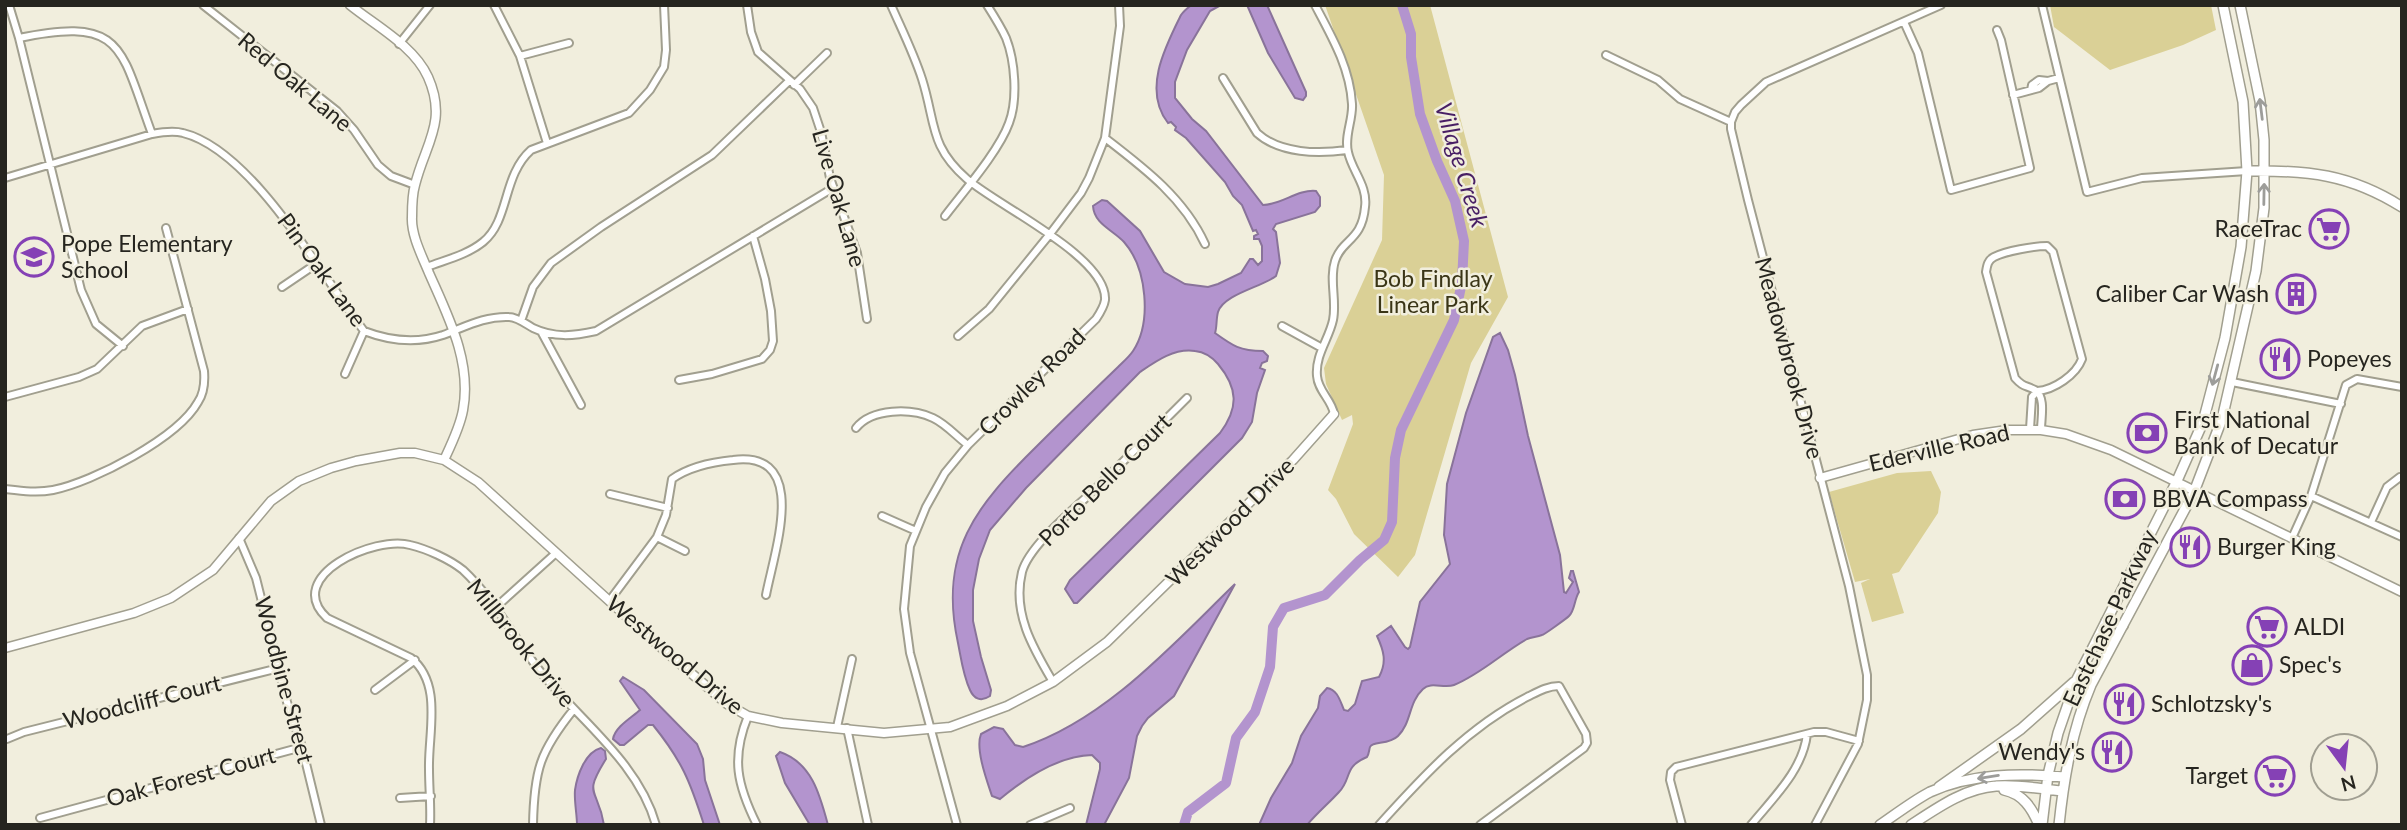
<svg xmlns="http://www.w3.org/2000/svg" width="2407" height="830" font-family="Lato,sans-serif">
<rect width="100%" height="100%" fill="#f1eedd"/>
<!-- green -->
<path fill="#dad096" d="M1325,5H1430L1508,297L1471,363L1415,555L1398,577L1354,534L1336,499L1328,490L1353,424L1352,415L1342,420L1326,384L1324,368L1382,240L1384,175Z
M2050,5H2211L2216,30L2183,45L2110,70L2054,27Z
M1931,471L1941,492L1938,513L1899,572L1892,574L1904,613L1872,622L1861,583L1870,579L1855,582L1829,492L1897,473Z"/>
<!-- water -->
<path fill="#b394ce" stroke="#89739a" stroke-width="2" d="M1191,5H1221L1210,11L1187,50L1175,82V98L1192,119L1206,131L1263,205C1281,205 1298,189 1316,191L1320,197V206L1315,212L1276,224L1273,229L1276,232L1280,263L1276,276C1262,287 1224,294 1218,312C1216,319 1217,328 1215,333C1233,346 1240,351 1263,351L1268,356L1267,361L1262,363L1260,368L1265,370L1257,393L1252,422L1242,438L1077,603H1074L1065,589L1070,580L1220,433C1239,408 1238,388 1218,364C1212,357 1205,352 1195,351C1174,348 1156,361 1140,372L1026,488L990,530L979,559L973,590V621L981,657L991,690L990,696C981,702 974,699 970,690C963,675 961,658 958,643C938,552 976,506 1037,446C1064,419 1091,393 1118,367C1123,362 1129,357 1133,351C1152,322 1147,268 1124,242C1113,230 1094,224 1093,206L1102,200L1107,201L1140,231L1164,272L1185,284L1208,287L1218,284L1241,273L1250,259H1253L1258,265L1262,261V246L1259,239H1254V236L1258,234L1256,230L1253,231L1242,205L1233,196L1225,182L1186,138L1175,130L1176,127L1171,122L1168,123C1143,91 1164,49 1180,17C1182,12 1187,9 1191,5Z
M1247,5H1267L1306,92V96L1303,100L1295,98L1268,53Z
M1500,333L1508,350L1515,375L1528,436L1560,555L1564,592L1566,593L1573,582L1569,578L1571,571H1573L1579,592C1574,600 1575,610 1569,616C1567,618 1544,635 1542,635C1537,637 1532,637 1527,639C1502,653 1481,674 1454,685C1444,689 1431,681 1423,689C1408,703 1412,722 1398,736C1389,745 1372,741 1370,747C1369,750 1369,754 1367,757C1343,767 1352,779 1339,792C1329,803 1317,813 1307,825H1259L1271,798L1292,763L1301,736L1318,708L1320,696L1327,688C1338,690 1340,701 1344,710L1348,711L1355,704L1362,681L1379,677C1387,662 1384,651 1377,636L1391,626L1405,647L1408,649L1410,647L1420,602L1450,564L1444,535L1447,484L1466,413L1493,337Z
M1235,584L1174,696L1148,718L1142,726L1137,736L1129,778L1104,825H1086L1100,769V763L1092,755C1058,756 1025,778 1000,799L992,796C987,781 975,749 981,734L994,727L1003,729L1015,745L1023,747C1106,720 1174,643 1235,584Z
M623,677L644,690L697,744L703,759L705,780L720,825H704C690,781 682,761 653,725H648L624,745H620L613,739C615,727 631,718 640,710L620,681Z
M601,748L605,751L606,759C582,797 598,787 604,825H577C577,814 574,801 575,790C577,776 585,752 601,748Z
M780,752C812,763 820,795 828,825H810L785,783L776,756Z"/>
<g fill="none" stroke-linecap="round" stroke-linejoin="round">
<!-- river -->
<path stroke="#b394ce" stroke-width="10" d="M1184,825L1188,812L1226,783L1236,738L1255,712L1270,667L1273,627L1284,608L1325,595L1360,560L1384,540L1392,522L1395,458L1401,430L1454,320L1462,282L1464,241L1455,201L1437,161L1420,114L1411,57V34L1402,5"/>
<!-- minor casing -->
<g stroke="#a19f8f" stroke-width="10">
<path id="minor" d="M9,5L19,38L81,290L96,324L123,346
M203,5L337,111L354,130L378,165L391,176L415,185
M494,5L520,56L547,143
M747,5L751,32L758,52L800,89L813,108L821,132L830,178L857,253L867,319
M891,5C902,30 914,54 922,79C936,123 929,146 967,179C996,205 1108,257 1105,300C1104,307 1100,313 1096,319L968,445L945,473L926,507L910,546L904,609L910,653L957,825
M1315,5C1332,37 1350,68 1352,104C1353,120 1344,136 1348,152C1352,171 1368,186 1365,207C1362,241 1342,239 1335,261C1329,279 1337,301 1333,320C1329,339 1315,355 1317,376C1318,391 1332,400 1334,414
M2042,5L2087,192L2142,178L2247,171
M1904,22L1918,53L1951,190L2030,168L2001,40L1997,30
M19,38C124,16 120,47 152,134
M399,44L430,5
M1606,55L1658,80L1680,99L1731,122
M520,56L569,43
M1223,78L1257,133C1280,154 1319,154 1347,150
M794,85L827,53
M2031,90L2032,85L2039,80L2048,81L2059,78
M2013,95L2039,88L2048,81
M1105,138C1144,168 1184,198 1205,244
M5,178L152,134C162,132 173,130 183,133C252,150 322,276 364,331C390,341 416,344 443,335C465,327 484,316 509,317C517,317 526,324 533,328C554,338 574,336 596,331L833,188
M945,216C964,191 999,151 1009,123C1018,99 1015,61 1006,38C1001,27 994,16 987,5
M427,267C445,260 467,255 483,242C510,220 502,176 531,150L629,113L650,90L664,67L666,50L664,5
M282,287L316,264
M521,321L533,287L551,263L601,227L712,155L789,81
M1282,326L1322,348
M542,333L581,405
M958,336L989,309L1050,234L1081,193L1089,178L1105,138L1120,26L1119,5
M345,374L364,331
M679,380L712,374L762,359L770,350L773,341L771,311L765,279L753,236
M2232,382L2341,404
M2037,391C2054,390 2076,375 2082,359L2053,252L2047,246C2034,246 2006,251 1994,257C1988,260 1987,265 1986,272L2015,378C2023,387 2025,385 2035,390C2046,397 2041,418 2041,430
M5,397L79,377L97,369L142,326L188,309
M856,428C872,408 911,408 933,418C946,424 957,437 968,445
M2030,429L2032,397L2037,391
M5,489C22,491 37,493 53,490C93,482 178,438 198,402C204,393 205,383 204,371L166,228
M610,494L668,508
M2311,496L2402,537
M882,516L916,531
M2371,522L2387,487L2400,477
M657,537L685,551
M239,538L256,578L287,702L302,747L321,825
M2292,538L2311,496L2346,385L2357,379L2402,387
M610,600L657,537L666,515L672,479C689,467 712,462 733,460C811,450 774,552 766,595
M495,608L556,553
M2105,621L2124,626
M1053,682C1033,648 1012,613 1022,572C1029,546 1072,511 1092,492C1124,461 1155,430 1187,398
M375,690L415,660
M748,716C731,758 737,785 757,825
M837,727L852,659
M847,728L868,825
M7,739L24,732L279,668
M400,798L431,796
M40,818L302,747
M430,825C431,806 429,788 429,769C428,733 443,684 411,658L327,618C282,576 376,535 410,545C427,549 449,559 463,570C496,601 516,642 544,676C583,723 639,764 656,825
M533,825C534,770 540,751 574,709
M1030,825L1070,808
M1379,825C1424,775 1469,726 1529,696C1539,691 1548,686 1559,686L1586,734L1587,743L1584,748L1480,825
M1682,825L1670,780L1671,772L1676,767L1814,732H1826L1859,741
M1751,825C1773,798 1803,770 1807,734
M1815,825L1858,744L1867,700V675L1849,586L1748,200L1731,129V122L1735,112L1741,105L1766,82L1941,5"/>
</g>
<!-- tertiary casing -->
<g stroke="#a19f8f" stroke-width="11">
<path id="tertiary" d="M350,5C376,26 414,46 428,77C448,122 425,144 415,185C412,195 412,207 412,217C411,235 422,256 429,273C448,316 472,362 463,410C460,427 451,445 444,460
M1820,478L1973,435L2007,430H2041L2066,434L2111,450L2402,592
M5,648L134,613L171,598L213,570L271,501L299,481L331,468L356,461L400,453H415L444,460L478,482L648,636L727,704L748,716L782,723L884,733L950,727L1007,706L1053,682L1107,642L1293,460L1334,414"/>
</g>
<!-- secondary casing -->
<g stroke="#a19f8f" stroke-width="12">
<path id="secondary" d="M2247,171C2307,170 2350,174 2402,207
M1939,787L2021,729L2074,682
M2004,790C2023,794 2032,808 2039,825
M1880,825C1896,814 1913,801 1930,792C1972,773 2020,773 2064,777
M1911,825C1937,808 1965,788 1996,786C2018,784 2040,789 2062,791
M2042,825L2048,775L2058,733L2076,681L2176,483L2203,422L2225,338L2241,247L2247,171L2243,102L2223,5
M2059,825C2064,777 2072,730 2091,685L2194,492L2222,419L2256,271L2264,208V140L2260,101L2240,5"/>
</g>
<!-- minor -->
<use href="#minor" stroke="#fff" stroke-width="6"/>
<!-- tertiary -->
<use href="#tertiary" stroke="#fff" stroke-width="8"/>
<!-- secondary -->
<use href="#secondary" stroke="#fff" stroke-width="9"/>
</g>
<!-- one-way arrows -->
<defs><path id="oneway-shaft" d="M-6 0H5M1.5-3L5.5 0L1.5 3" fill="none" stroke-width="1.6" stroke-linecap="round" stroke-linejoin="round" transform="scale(1.75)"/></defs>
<g stroke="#9d9d9a">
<use href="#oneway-shaft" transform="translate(2261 109) rotate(-97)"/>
<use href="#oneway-shaft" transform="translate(2264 194) rotate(-89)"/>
<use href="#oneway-shaft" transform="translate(2215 375) rotate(105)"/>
<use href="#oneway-shaft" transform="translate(1988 777) rotate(171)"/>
</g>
<!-- icons -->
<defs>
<g id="supermarket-ring" transform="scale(2.0125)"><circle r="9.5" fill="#f1eedd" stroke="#8541b5" stroke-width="1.5"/><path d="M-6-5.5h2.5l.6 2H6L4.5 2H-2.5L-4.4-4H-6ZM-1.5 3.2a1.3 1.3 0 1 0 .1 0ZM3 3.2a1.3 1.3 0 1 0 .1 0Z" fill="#8541b5"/></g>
<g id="school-ring" transform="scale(2.0125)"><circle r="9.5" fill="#f1eedd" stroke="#8541b5" stroke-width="1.5"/><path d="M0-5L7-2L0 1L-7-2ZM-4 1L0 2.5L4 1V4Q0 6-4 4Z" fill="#8541b5"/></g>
<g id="building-ring" transform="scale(2.0125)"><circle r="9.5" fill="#f1eedd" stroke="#8541b5" stroke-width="1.5"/><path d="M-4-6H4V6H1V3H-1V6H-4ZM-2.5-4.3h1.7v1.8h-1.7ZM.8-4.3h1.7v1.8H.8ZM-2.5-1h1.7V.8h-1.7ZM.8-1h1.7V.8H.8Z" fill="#8541b5"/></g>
<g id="restaurant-ring" transform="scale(2.0125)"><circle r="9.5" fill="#f1eedd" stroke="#8541b5" stroke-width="1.5"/><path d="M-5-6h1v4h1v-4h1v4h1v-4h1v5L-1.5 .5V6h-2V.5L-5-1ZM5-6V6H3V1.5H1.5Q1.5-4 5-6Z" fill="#8541b5"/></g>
<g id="bank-ring" transform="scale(2.0125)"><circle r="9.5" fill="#f1eedd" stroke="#8541b5" stroke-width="1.5"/><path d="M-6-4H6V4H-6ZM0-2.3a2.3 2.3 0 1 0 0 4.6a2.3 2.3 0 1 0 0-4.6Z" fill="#8541b5"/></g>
<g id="shop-ring" transform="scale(2.0125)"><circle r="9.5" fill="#f1eedd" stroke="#8541b5" stroke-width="1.5"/><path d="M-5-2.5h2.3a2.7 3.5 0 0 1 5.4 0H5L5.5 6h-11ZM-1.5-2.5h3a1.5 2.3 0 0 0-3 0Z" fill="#8541b5"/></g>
</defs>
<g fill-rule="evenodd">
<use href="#supermarket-ring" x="2329" y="229"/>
<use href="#school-ring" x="34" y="257"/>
<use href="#building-ring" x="2296" y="294"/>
<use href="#restaurant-ring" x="2280" y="359"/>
<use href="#bank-ring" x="2147" y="433"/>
<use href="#bank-ring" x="2125" y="499"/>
<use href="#restaurant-ring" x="2190" y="547"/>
<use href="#supermarket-ring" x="2267" y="627"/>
<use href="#shop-ring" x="2252" y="665"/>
<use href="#restaurant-ring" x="2124" y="704"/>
<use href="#restaurant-ring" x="2112" y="752"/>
<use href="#supermarket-ring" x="2275" y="776"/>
</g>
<g text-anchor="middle" stroke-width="5" stroke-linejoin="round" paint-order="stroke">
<!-- street labels -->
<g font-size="23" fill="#26251f" stroke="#f1eedd">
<text transform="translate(295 82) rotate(40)" y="8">Red Oak Lane</text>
<text transform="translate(839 198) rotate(74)" y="8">Live Oak Lane</text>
<text transform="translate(322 270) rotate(54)" y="8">Pin Oak Lane</text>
<text transform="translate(1789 358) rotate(75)" y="8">Meadowbrook Drive</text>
<text transform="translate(1032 382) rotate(-45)" y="8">Crowley Road</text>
<text transform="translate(1939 448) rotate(-13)" y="8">Ederville Road</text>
<text transform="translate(1105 480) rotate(-45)" y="8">Porto Bello Court</text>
<text transform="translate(1230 522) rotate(-45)" y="8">Westwood Drive</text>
<text transform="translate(2110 618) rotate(-65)" y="8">Eastchase Parkway</text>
<text transform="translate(521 643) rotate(51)" y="8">Millbrook Drive</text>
<text transform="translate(675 655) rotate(40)" y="8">Westwood Drive</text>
<text transform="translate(284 680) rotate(75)" y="8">Woodbine Street</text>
<text transform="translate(142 702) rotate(-14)" y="8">Woodcliff Court</text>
<text transform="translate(191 777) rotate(-15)" y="8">Oak Forest Court</text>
</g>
<!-- poi labels -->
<g font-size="23" fill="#26251f" stroke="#f1eedd" text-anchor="start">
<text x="2302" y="237" text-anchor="end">RaceTrac</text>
<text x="61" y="252">Pope Elementary<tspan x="61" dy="26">School</tspan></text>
<text x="2269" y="302" text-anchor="end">Caliber Car Wash</text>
<text x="2307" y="367">Popeyes</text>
<text x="2174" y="428">First National<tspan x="2174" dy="26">Bank of Decatur</tspan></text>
<text x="2152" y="507">BBVA Compass</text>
<text x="2217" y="555">Burger King</text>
<text x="2294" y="635">ALDI</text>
<text x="2279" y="673">Spec's</text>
<text x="2151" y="712">Schlotzsky's</text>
<text x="2085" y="760" text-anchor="end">Wendy's</text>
<text x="2248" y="784" text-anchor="end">Target</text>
</g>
<!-- park labels -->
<g font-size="23" fill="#3a3516" stroke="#f1eedd">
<text x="1433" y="287">Bob Findlay<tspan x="1433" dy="26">Linear Park</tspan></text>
</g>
<!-- water labels -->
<g font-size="24" font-style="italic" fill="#481f64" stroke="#f1eedd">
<text transform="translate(1461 165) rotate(73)" y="8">Village Creek</text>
</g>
</g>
<!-- border -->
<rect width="2407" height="830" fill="none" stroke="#26251f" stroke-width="14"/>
<!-- north arrow -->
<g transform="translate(2344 767) rotate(165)"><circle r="33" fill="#f1eedd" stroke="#a09e91" stroke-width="2"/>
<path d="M0-5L12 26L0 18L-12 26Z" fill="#8541b5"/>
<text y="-10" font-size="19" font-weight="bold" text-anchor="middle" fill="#26251f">N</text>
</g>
</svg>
